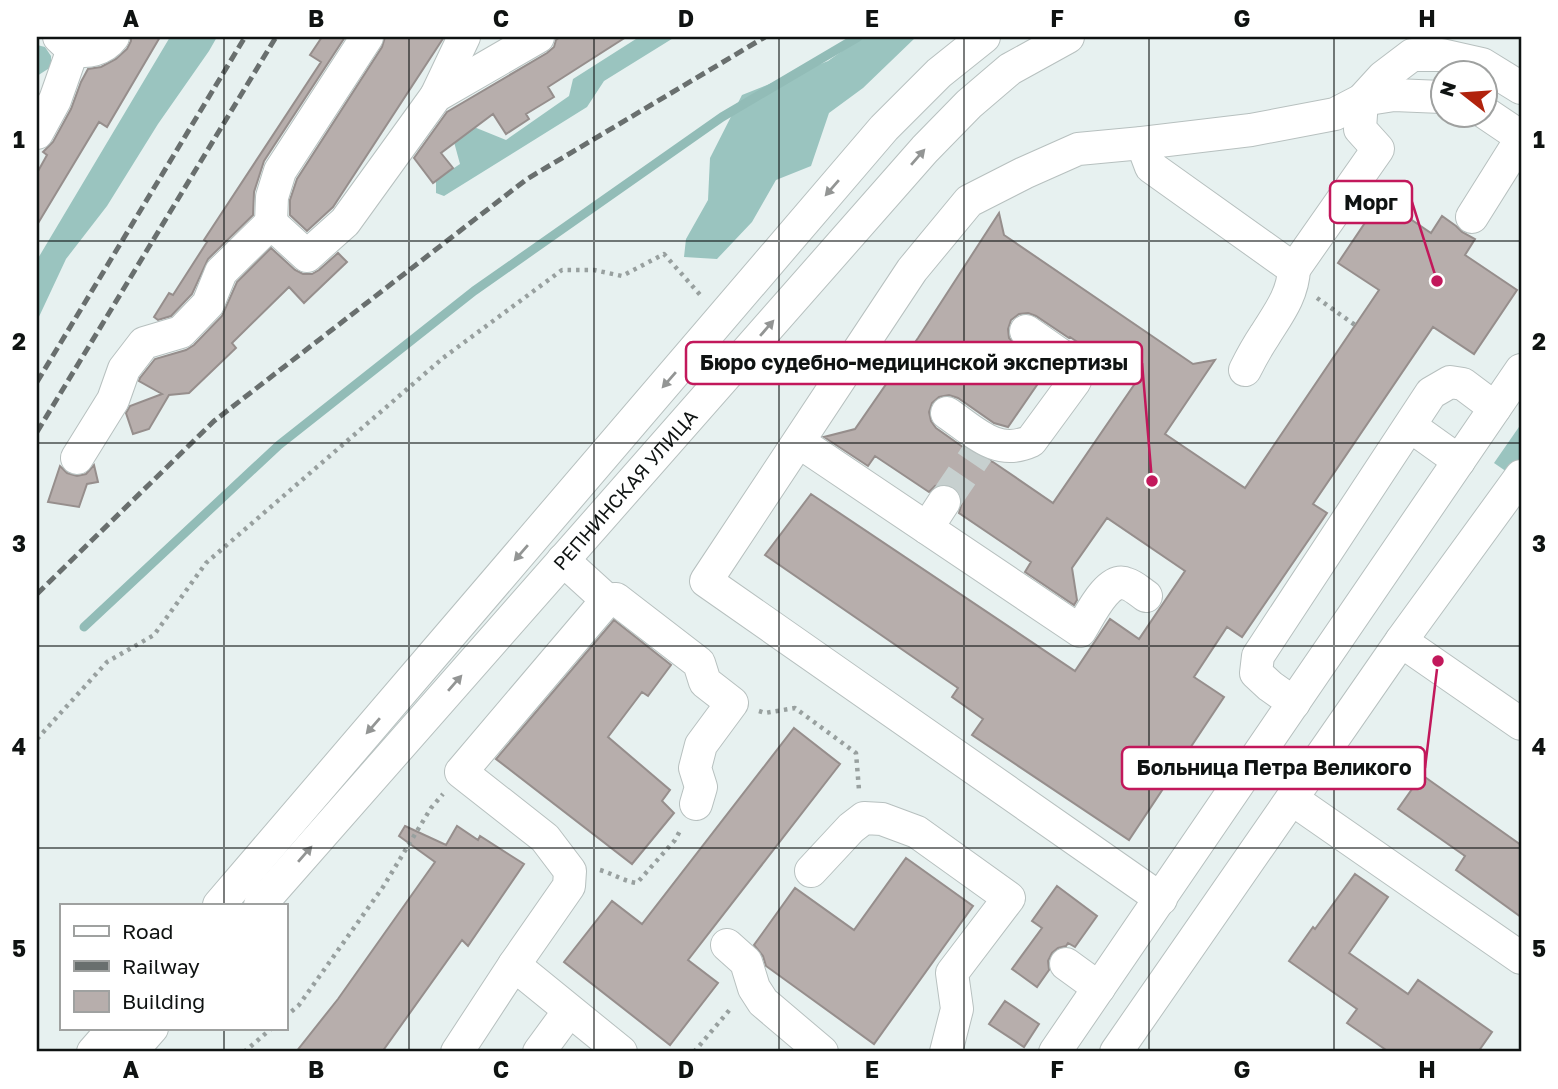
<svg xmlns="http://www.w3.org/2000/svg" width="1558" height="1089" font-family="'Golos Text',sans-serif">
<rect width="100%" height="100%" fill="#e7f1f0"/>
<!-- forest -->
<path fill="#9ac4bf" d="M170,37H217L209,51L158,124L107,206L66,259L37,321V260Z
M639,37H675L604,81L587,107L444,196L436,193V180L460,164L454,142L474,127L506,140L569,96L573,79Z
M862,37H916L863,88L829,113L811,166L776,180L752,222L717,259L684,257L686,239L708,200L710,158L742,95L828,61Z
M37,45L45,47L51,56V67L37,76Z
M1521,424V459L1510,474L1494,463Z"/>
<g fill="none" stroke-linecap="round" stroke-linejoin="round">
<!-- stream -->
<path stroke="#92bcb7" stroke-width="9" d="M84,627L279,445L474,291L722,117L858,37"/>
</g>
<!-- building -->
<path fill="#b7aeac" stroke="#968e8c" stroke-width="2" fill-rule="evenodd" d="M131,37H160L107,127L99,122L37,225V173L47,155L43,152L53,142L71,109L81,82L88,69L101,67L116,59L127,49L131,41Z
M322,37H345L264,161L254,192L253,215L208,259L192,294L171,316L158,320L154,317L169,293L173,295L207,242L204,240L321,62L310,55Z
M385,37H444L333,207L307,231L290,215V200L297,179L382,47Z
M560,37H626L548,87L554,97L526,114L529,119L506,134L493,114L441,153L453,168L433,183L414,158L447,112L547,53L554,47L556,40Z
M1381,199L1431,233L1442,216L1456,226L1462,232L1475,239L1465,255L1517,290L1474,354L1433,327L1313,504L1327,513L1242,637L1227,627L1194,677L1224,697L1129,840L972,735L983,719L952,697L958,688L765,555L811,494L1075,671L1110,619L1139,639L1185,571L1107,518L1072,568L1077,600L1074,605L1025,572L1031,562L959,513L962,502L961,494L955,487L944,484L935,486L929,492L875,456L868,466L824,437L855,429L918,338L999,213L1004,235L1193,364L1215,360L1165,434L1245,488L1379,290L1338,263ZM1028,313L1036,316L1069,338L1070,337L1136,382L1053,503L993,462L967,450L936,428L931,421L929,412L932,403L939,397L949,395L958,398L994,423L1008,427L1048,369L1016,346L1009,338L1008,329L1011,320L1019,314Z
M271,248L295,270L303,274H312L319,270L338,253L347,262L304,303L289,287L232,343L236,348L189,393L169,395L149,429L133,434L126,413L130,406L162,394L139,381L140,378L155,359L186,350L194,345L222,316L237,282Z
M94,465L98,482L87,484L79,507L48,502L60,466L67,473L77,476L86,474Z
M614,620L671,665L648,696L642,692L608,737L670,790L662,801L674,813L632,864L496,759Z
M794,728L840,764L688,960L718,983L670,1045L564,962L612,901L642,924Z
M1422,775L1521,845V917L1456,870L1465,856L1398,809Z
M405,826L446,845L457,826L478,840L480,836L524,864L468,946L462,940L382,1052H296L338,999L435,862L399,836Z
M906,858L973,906L874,1044L766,966L763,956L754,945L795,888L854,930Z
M1355,874L1388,897L1349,953L1408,994L1418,980L1492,1032L1478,1052H1389L1347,1023L1357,1009L1289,961L1313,927L1315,929Z
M1057,886L1097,916L1075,947L1068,943L1066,946L1058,948L1052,953L1048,961L1049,970L1037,987L1012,969L1042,928L1032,921Z
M1005,1001L1039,1024L1024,1047L989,1024Z"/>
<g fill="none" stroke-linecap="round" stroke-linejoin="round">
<!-- minor-tunnel -->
<path stroke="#c7d0cf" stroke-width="32" stroke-dasharray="32 16" stroke-linecap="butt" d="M944,502L978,452"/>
<!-- minor casing -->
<g stroke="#b7c0bf" stroke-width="34">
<g id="minor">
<path d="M59,37C62,40 67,45 72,48C86,55 104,49 113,37"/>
<path d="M436,96L464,37"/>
<path d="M1484,112L1521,137"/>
<path d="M37,133L55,100L73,49"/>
<path d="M1142,143L1151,167L1294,269C1293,295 1278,314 1265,335C1257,347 1251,358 1245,370"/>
<path d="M1472,217L1521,139"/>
<path d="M271,223L272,197L280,171L367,37"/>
<path d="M1294,269L1378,149L1360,129L1362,100L1383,77L1412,55H1442L1482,64L1521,88"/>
<path d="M947,413C974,431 996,457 1031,441L1075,381L1072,363L1026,331"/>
<path d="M1410,426L1459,461"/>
<path d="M799,442L1080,631C1089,617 1108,575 1127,584C1134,586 1140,592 1146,596"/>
<path d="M77,458L113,400L124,369L144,343L181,332L208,304L221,272L271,223L307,256L345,222L436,96L538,37"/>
<path d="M927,528L944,502"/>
<path d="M563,560L607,600"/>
<path d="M1401,641L1521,724"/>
<path d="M1294,703L1270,686L1256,673L1258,656L1431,393L1450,382L1463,384L1495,408"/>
<path d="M1292,799L1521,958"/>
<path d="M811,871L851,828L864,818L882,819L917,832L1009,898L952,973L957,1009L946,1052"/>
<path d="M1161,899L706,581L912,270L969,201L1024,173L1078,149L1142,143L1251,130L1335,114L1362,100L1394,95L1442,97"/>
<path d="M219,905L884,128L939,73L984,37"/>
<path id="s1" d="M260,905L925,149L969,104L1010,69L1068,37"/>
<path d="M727,945L746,962L754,988L763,1002L822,1052"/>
<path d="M1066,964L1099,988"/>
<path d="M514,965L569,886L570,871L545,838L461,772L607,600L616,599L699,663L705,682L732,703L701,745L695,768L701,787L696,804"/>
<path d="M93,1052L114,1028"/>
<path d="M131,1052L152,1028"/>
<path d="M457,1052L514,965L621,1052"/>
<path d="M539,1052L569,1011"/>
<path d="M1055,1052L1521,370"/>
<path d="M1116,1052L1401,641L1521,476"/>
</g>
</g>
<!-- path -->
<path stroke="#98a09f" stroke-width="4.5" stroke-dasharray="3.5 5" stroke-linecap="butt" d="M1317,298L1355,325
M759,711L765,713L795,708L856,753L859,790
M37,739L107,662L154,635L206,563L443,358L562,270H594L622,276L664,254L702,297
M600,870C614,874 623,881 637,883L675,840L681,829
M285,1017L299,1005L383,887L431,808L443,794
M244,1052L272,1028
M694,1052L732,1007"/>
<!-- minor -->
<use href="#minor" stroke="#fff" stroke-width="32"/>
<!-- rail -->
<path stroke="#696f6e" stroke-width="5" stroke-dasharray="10 5" stroke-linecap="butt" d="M37,382L245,37
M37,432L276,37
M37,594L214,421L527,179L765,37"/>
</g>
<!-- one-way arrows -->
<defs><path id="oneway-solid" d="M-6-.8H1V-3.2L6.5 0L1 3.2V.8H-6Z" transform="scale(1.75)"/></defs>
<g fill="#939594">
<use href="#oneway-solid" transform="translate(918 157) rotate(-49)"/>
<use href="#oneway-solid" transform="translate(832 188) rotate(131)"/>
<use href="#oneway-solid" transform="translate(767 328) rotate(-49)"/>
<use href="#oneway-solid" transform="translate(669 380) rotate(131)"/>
<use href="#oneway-solid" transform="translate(521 553) rotate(131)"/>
<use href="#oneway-solid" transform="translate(455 683) rotate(-49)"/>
<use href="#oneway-solid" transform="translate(373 726) rotate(131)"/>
<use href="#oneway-solid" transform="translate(305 854) rotate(-49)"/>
</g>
<!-- grid -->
<path fill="none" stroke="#0f1312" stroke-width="2" stroke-opacity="0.55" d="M224,37V905M409,37V1052M594,37V1052M779,37V1052M964,37V1052M1149,37V1052M1334,37V1052M37,241H1521M37,443H1521M37,646H1521M37,848H1521M224,1028V1052"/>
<g text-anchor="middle" stroke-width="7" stroke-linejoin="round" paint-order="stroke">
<!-- street labels -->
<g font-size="19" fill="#0f1312" stroke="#fff">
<text dy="7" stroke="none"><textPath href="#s1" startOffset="553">РЕПНИНСКАЯ УЛИЦА</textPath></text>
</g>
</g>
<!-- callouts -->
<path fill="none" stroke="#c2185b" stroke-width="2.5" d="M1437 281L1412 202M1152 481L1142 363M1438 661L1425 768"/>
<g fill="#c2185b" stroke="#fff" stroke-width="2.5">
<circle cx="1437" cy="281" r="7"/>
<circle cx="1152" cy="481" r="7"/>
<circle cx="1438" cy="661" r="7"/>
</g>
<g fill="#fff" stroke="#c2185b" stroke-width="2.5">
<rect x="1330" y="181" width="82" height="42" rx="7"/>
<rect x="686" y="342" width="456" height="42" rx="7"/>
<rect x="1122" y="747" width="303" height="42" rx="7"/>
</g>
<g font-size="21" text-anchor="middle" font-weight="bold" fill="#0f1312">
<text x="1371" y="210">Морг</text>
<text x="914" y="370">Бюро судебно-медицинской экспертизы</text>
<text x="1274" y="775">Больница Петра Великого</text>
</g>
<!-- border -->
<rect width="1558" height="1089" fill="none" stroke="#ffffff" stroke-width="77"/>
<!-- legend -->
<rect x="60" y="904" width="228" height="126" fill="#ffffff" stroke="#9fa1a0" stroke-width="2"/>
<rect x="74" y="926" width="35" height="10" fill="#ffffff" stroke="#9fa1a0" stroke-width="2"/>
<text x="122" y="939" font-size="21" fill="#0f1312">Road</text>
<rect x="74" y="961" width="35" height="10" fill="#696f6e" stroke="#9fa1a0" stroke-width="2"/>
<text x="122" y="974" font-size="21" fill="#0f1312">Railway</text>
<rect x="74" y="991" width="35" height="21" fill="#b7aeac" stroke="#9fa1a0" stroke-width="2"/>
<text x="122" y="1009" font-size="21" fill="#0f1312">Building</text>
<!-- north arrow -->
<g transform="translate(1464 94) rotate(287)"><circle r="33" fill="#ffffff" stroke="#9fa1a0" stroke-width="2"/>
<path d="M0-5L12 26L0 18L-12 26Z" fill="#b1230d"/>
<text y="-10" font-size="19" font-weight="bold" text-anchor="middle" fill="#0f1312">N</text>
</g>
<rect x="38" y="38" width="1482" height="1012" fill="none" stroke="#0f1312" stroke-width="2.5"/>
<g font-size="23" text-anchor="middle" font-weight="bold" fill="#0f1312">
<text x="131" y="27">A</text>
<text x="316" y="27">B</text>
<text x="501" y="27">C</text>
<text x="686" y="27">D</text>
<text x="872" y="27">E</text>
<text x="1057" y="27">F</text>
<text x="1242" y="27">G</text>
<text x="1427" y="27">H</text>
<text x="19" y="148">1</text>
<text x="1539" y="148">1</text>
<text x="19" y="350">2</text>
<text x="1539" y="350">2</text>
<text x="19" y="552">3</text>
<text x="1539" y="552">3</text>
<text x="19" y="755">4</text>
<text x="1539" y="755">4</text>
<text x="19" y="957">5</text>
<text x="1539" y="957">5</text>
<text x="131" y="1078">A</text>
<text x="316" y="1078">B</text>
<text x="501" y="1078">C</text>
<text x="686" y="1078">D</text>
<text x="872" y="1078">E</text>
<text x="1057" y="1078">F</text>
<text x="1242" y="1078">G</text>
<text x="1427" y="1078">H</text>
</g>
</svg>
